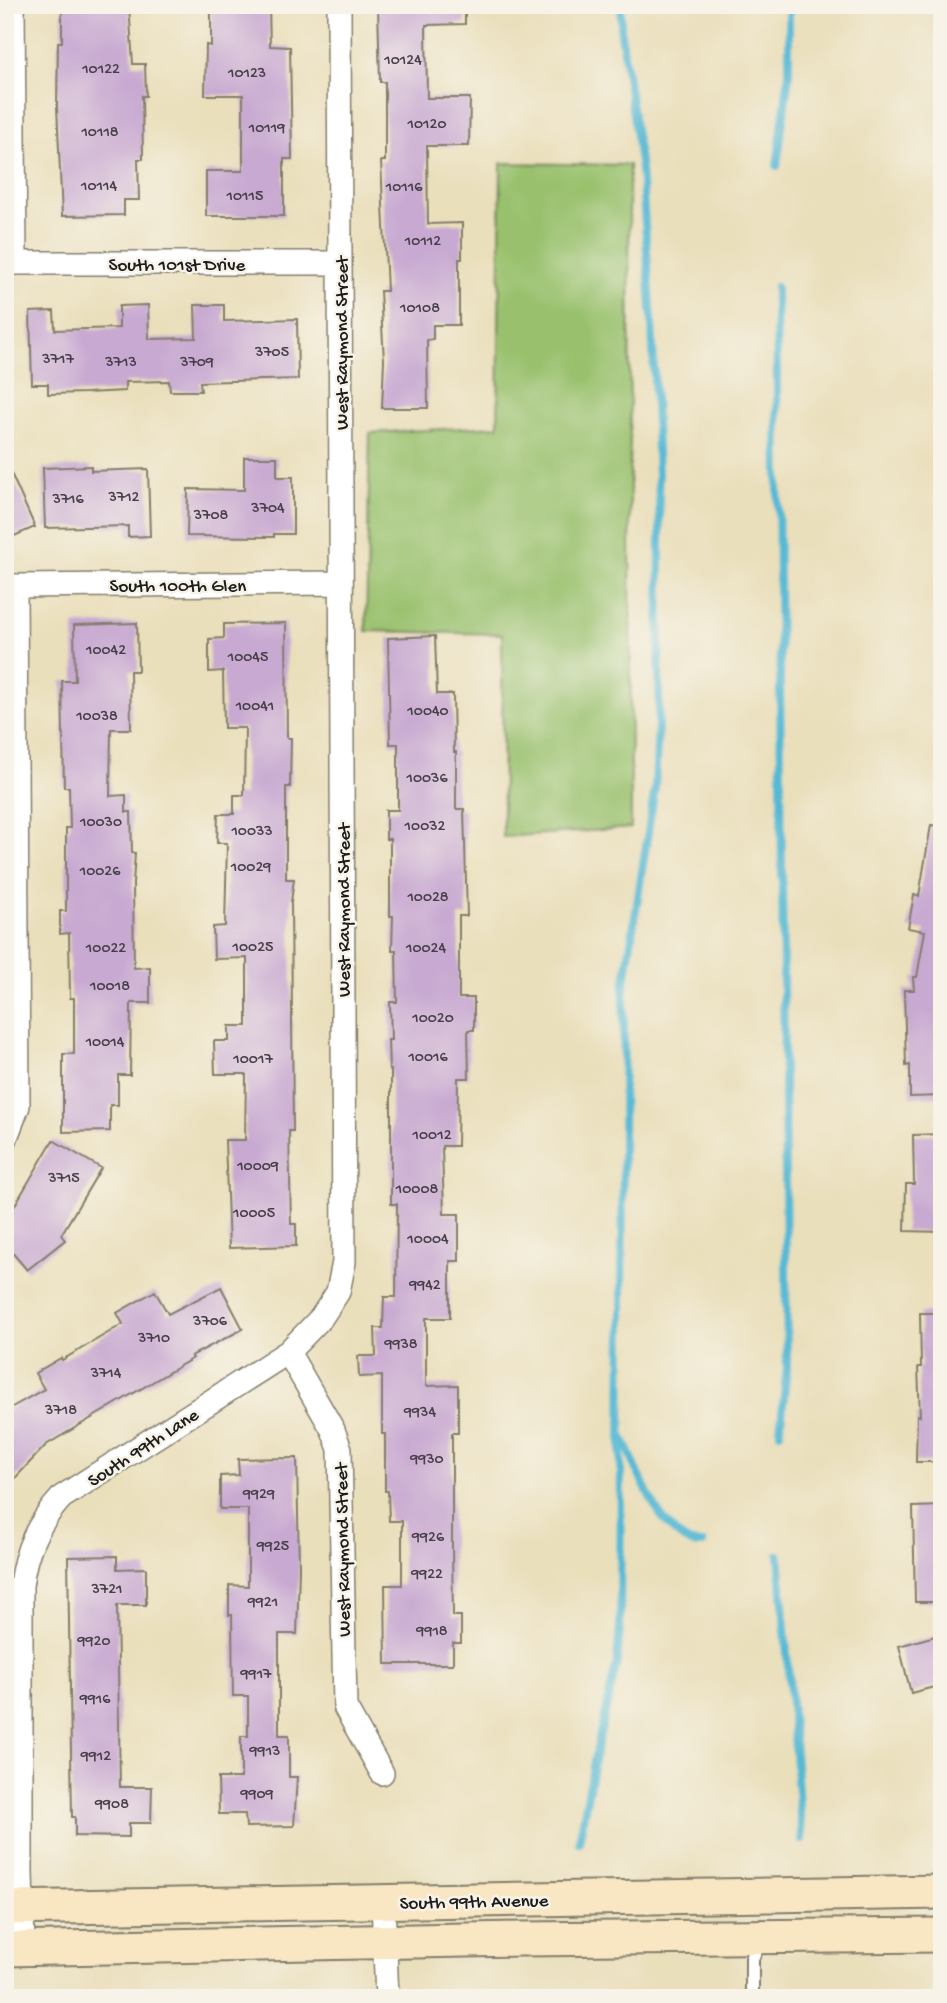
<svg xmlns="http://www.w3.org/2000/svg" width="947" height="2003" font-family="'Gochi Hand',sans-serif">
<rect width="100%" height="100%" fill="#f7f3e8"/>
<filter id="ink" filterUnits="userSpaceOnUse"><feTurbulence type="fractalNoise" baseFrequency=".0143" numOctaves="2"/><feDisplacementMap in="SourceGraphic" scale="14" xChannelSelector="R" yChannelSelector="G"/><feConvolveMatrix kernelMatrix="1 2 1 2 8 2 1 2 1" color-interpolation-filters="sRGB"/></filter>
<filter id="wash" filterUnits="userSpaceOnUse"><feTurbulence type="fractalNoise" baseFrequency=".00686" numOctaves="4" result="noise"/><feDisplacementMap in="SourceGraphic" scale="28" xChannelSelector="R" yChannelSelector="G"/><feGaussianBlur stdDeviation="1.57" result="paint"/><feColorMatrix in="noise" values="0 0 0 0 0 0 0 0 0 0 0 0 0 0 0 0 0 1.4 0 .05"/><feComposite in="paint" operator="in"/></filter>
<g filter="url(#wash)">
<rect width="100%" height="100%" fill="#eadfbb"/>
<!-- green -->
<path fill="#99c16d" stroke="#5a6e44" stroke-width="2" d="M501,163L629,165L631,828L503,837L502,634L366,631L370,433L498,426Z"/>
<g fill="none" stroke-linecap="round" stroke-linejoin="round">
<!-- stream -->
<path stroke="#56b9d4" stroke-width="8" d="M777,166L789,74V5
M776,287L787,1368L780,1432
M623,1437C637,1469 656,1524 687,1541C691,1544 698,1544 703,1544
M779,1555L802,1840
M579,1842L595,1756L617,1662L620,1627L624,988L655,787L659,704L660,527L652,321L641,169L621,34V5
M808,1993V1998"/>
</g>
<g id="blocks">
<!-- building -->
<path fill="#c8a9d1" d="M62,5H129L133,64H145L146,96H142L143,159H138L139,200H124V215L62,216L57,106L58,42H62Z
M211,5H269L270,46L290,47L292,159H284V216H206V171H243V95H205L206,45L211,46Z
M465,5V24L426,25L427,98H470L469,146H427L428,224L462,223V259H459V325H433V339L427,340L428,408H382L384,360L380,291H387L381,161H385V82H380L378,6Z
M148,305L149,339L196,338L195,305H224V321L297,319L298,379L200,382L201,391H170L169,381L125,382V391L86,393L48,394V384H32L30,312L54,311L55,330L119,328V306Z
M244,457H277V477H293V534H274V537L187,536L188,489L244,490Z
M5,460L35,527L5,540Z
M91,466V471L148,469L150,536L128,537V526L45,528L43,468Z
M137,623L138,671H130L131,729H111L110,796L126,795V812H131L132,853H135L133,884L134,968L150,967V1003H131L130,1075H118V1105H110V1131L63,1132V1054H74V998H70L69,933L60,934V911H66V828H70L69,787H64L62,681H75L74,625Z
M286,623L287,738H291L290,787H286V879H294L291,902L293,1131H289L291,1224H296V1246L229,1248L225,1140H245L246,1074H215L214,1041H229V1026H247V958L214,959L213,927L225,926L227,843H217L218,814H234V795H244L245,728H224L223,671L209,672V639L224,638V624Z
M435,636L437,694H453L454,752H456V809H464L467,916H459V998H474V1030H468L469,1078H458L457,1146H442L444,1214H459V1261H450V1318H426V1386L458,1385V1433H452V1549L453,1616H461V1643H453V1664H386L385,1585H402V1521H389L388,1491H385V1434H382V1376L359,1377L358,1356H376L375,1328H383L384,1297H396L397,1204H391V1070H389L388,1040H391L390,1002H397L396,950H392L393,916H390V839H386V810H398V744H390L388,638Z
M931,825L942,826V1096L910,1097V1065L906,1066L904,990H914L913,977H917L925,931L908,928L914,895L919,896Z
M942,1134V1232L905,1231L906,1184H914L913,1135Z
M53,1140L101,1168L61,1235L65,1240L27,1270L5,1244V1222Z
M221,1287L243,1329L191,1356L193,1358L46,1445L5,1489V1411L44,1389L35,1373L61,1358L62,1360L123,1324L117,1313L155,1291L168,1314Z
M920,1313H942V1462H916L917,1415L920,1416L918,1367H921Z
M297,1458L299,1569L297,1634H279V1735H289V1777H297L294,1826L246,1827L245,1814H219L218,1778H241V1736H248V1696H233L232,1615H229V1585L248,1586V1509H220V1476L239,1475L238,1459Z
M942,1506V1602H915L913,1507Z
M117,1556V1569L146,1568V1605H117L120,1787H152L151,1823H129V1837L75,1836V1817H72L68,1557Z
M942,1634V1685L911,1693L899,1646Z"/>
</g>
</g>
<g filter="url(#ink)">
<use href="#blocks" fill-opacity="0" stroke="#837e6c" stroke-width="2"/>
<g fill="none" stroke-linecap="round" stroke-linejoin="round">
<!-- service casing -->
<g stroke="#837e6c" stroke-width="16">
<path id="service" d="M752,1998V1958L762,1941"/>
</g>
<!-- minor casing -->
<g stroke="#837e6c" stroke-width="26">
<path id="minor" d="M13,5L15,263H340
M5,1140L18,1106L15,586L340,583
M288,1352L333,1430L340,1449L345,1707L382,1773
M383,1902L387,1998
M23,1949L21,1872V1586C25,1550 38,1523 62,1497L288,1352L321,1318L338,1292L344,1262L339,5"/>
</g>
<!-- secondary casing -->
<g stroke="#837e6c" stroke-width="37">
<path id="secondary" d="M5,1908L942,1892
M5,1949L521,1939L942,1935"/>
</g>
<!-- service -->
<use href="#service" stroke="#fff" stroke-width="12"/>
<!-- minor -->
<use href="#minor" stroke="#fff" stroke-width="23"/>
<!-- secondary -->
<use href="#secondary" stroke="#f9e7c3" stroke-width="33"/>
</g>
</g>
<g text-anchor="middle" stroke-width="5" stroke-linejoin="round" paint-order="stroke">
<!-- number labels -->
<g font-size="16" fill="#473f49">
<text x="403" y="64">10124</text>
<text x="101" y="73">10122</text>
<text x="247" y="77">10123</text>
<text x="427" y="128">10120</text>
<text x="267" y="132">10119</text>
<text x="100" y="136">10118</text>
<text x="99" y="190">10114</text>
<text x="404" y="191">10116</text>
<text x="245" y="200">10115</text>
<text x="423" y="245">10112</text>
<text x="420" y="312">10108</text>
<text x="272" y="356">3705</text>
<text x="58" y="363">3717</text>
<text x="121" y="366">3713</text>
<text x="197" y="366">3709</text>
<text x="124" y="501">3712</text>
<text x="68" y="503">3716</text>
<text x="268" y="512">3704</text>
<text x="211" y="519">3708</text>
<text x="106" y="654">10042</text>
<text x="248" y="661">10045</text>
<text x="255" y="710">10041</text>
<text x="428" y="715">10040</text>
<text x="97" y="720">10038</text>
<text x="427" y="782">10036</text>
<text x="101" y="826">10030</text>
<text x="425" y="830">10032</text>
<text x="252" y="835">10033</text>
<text x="251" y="871">10029</text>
<text x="100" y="875">10026</text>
<text x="428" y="901">10028</text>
<text x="253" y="951">10025</text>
<text x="106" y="952">10022</text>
<text x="426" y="952">10024</text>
<text x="110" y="990">10018</text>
<text x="433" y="1022">10020</text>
<text x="105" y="1046">10014</text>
<text x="428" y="1061">10016</text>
<text x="253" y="1063">10017</text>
<text x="432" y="1139">10012</text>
<text x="258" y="1170">10009</text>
<text x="64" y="1182">3715</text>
<text x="417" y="1193">10008</text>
<text x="254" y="1217">10005</text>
<text x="428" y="1243">10004</text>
<text x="425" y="1289">9942</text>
<text x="210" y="1325">3706</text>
<text x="154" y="1342">3710</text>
<text x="401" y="1348">9938</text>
<text x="106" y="1377">3714</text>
<text x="61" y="1414">3718</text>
<text x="420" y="1416">9934</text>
<text x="427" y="1463">9930</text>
<text x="259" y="1498">9929</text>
<text x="428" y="1541">9926</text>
<text x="273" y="1550">9925</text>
<text x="427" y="1578">9922</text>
<text x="107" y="1593">3721</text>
<text x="263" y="1606">9921</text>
<text x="432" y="1635">9918</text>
<text x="94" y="1645">9920</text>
<text x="256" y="1678">9917</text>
<text x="95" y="1703">9916</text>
<text x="265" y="1755">9913</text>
<text x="96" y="1760">9912</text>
<text x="257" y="1798">9909</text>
<text x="112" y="1808">9908</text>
</g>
<!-- street labels -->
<g font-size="19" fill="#1c1c1c" stroke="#f7f3e8">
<text x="177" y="270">South 101st Drive</text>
<text transform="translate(340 343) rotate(-90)" y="7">West Raymond Street</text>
<text x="178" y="591">South 100th Glen</text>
<text transform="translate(342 910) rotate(-90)" y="7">West Raymond Street</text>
<text transform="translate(142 1446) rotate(-33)" y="7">South 99th Lane</text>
<text transform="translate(341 1550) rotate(-91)" y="7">West Raymond Street</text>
<text transform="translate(474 1900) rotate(-1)" y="7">South 99th Avenue</text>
</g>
</g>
<!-- margin -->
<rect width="947" height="2003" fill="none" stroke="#f7f3e8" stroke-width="28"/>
</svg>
